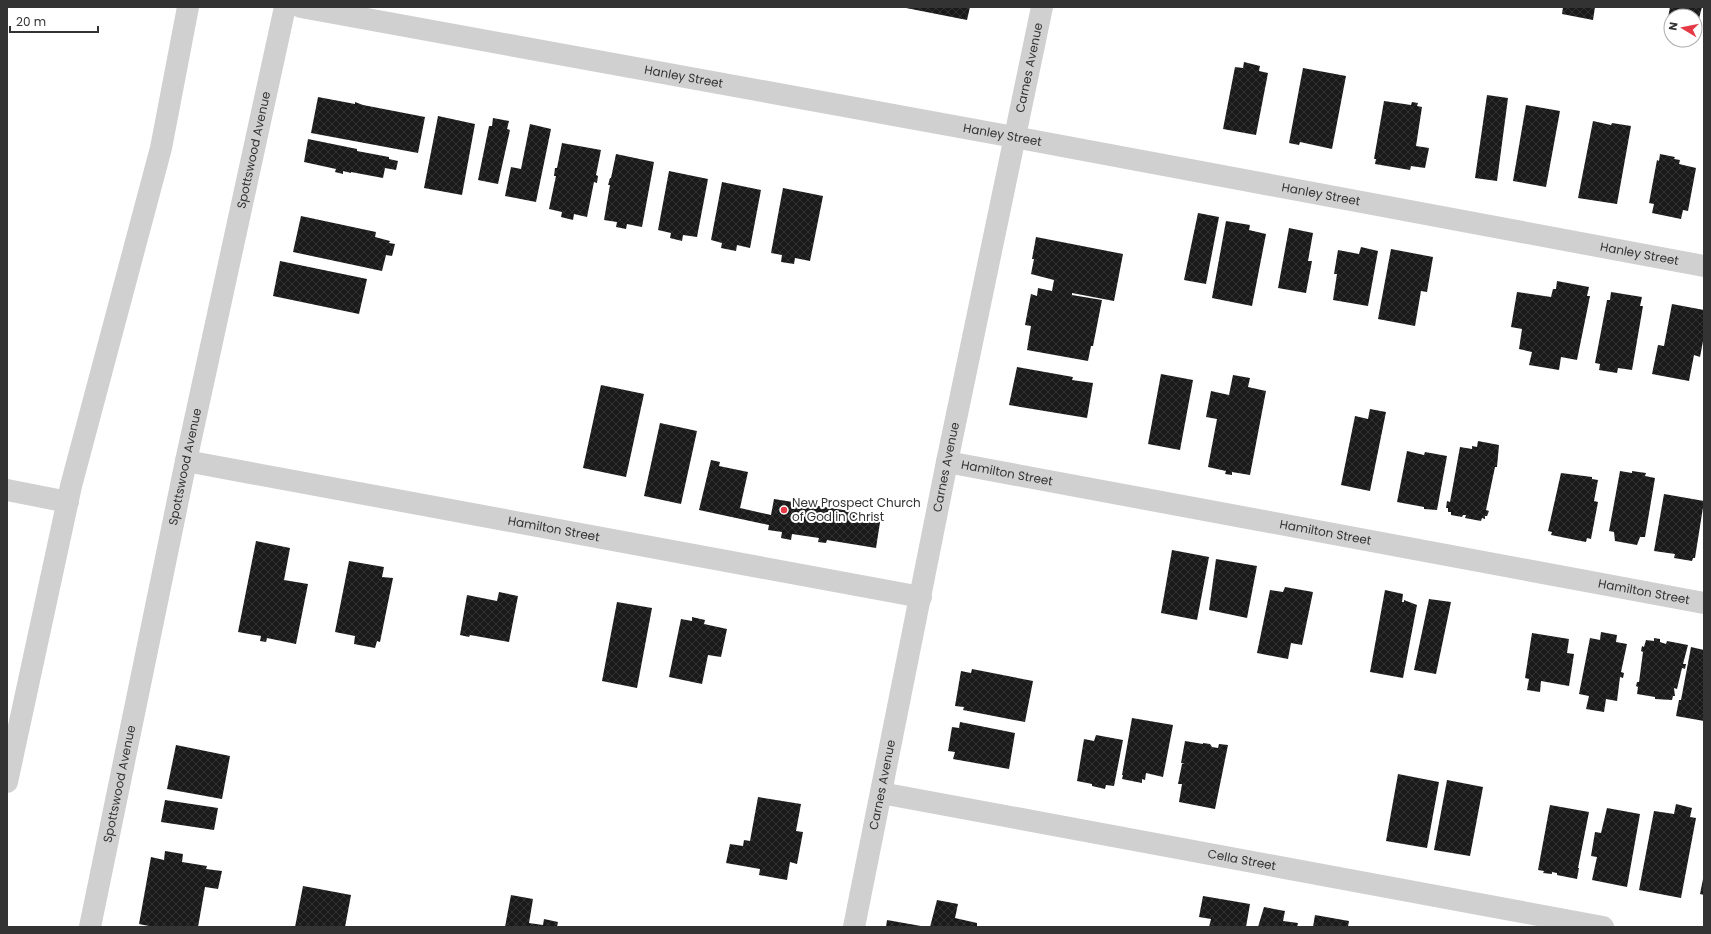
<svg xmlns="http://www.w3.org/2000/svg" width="1711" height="934" font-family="Poppins,sans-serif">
<defs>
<pattern id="building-cross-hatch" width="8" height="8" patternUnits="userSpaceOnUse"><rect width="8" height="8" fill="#1a1a1a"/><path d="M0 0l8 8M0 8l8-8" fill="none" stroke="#333"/></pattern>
</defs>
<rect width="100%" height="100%" fill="#fff"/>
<!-- building -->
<path fill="url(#building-cross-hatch)" d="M901,7H970L967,20Z
M1563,7H1595L1593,20L1562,14Z
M1670,7H1702L1696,30L1695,16H1671V24L1667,23Z
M1244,62L1260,66L1259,71L1268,73L1256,135L1223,129L1235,67L1243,68Z
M1303,68L1346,76L1332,149L1300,142L1299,145L1289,143Z
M1487,95L1508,98L1497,181L1475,178Z
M318,97L355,104V102L363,105L425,117L418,153L311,133Z
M1384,101L1411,105L1412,102L1418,103L1417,106L1422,107L1416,146L1429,148L1425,168L1411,166L1410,170L1375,164L1376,159H1374Z
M1526,105L1560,111L1546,187L1513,181Z
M438,116L475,124L462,195L424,188Z
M493,118L509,121L507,129L510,130L498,184L478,180L489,126H492Z
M1593,121L1611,125L1612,123L1631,126L1617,204L1578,198Z
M530,124L551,129L536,202L505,196L511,167L521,169Z
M308,139L357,149V151L389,157V159L398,161L396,170L385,168L383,178L351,172V173L343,171V174L335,172L336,169L304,162Z
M562,143L601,150L596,175L598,176L597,183L594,182L587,217L574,214L573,220L561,217L562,212L549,209L556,176H554L555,168H557Z
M616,154L654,162L642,227L627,224L626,229L616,227L617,222L604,220L610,185H608L610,178H611Z
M1660,154L1675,157L1674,159L1680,160L1679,164L1696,168L1688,211L1683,210L1681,219L1652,213L1654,204L1649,203L1657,160L1659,161Z
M669,171L708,179L697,237L683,235L682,241L670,238L671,233L658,230Z
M722,182L761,190L750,248L737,245L736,251L721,248L722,243L711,240Z
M783,188L823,196L810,261L795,258L794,264L781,262L782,255L771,253Z
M1198,213L1219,217L1206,284L1184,280Z
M301,216L376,232L375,237L390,241L389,243L395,244L392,256L386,255L382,271L293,252Z
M1226,221L1250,225L1249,230L1266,234L1252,306L1212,298Z
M1289,228L1313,233L1308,261H1312L1306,293L1278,288Z
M1036,237L1123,254L1114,301L1072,293V295L1102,300L1093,346H1091L1088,361L1027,350L1031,326L1025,325L1031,294L1037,296L1038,288L1052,291L1054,280L1031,274L1034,259H1032Z
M1361,247L1378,251L1368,306L1333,300L1337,274H1334L1338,250L1359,254Z
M1391,249L1433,257L1427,292L1421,291L1415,326L1378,319Z
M280,261L367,279L359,314L273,296Z
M1557,281L1589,287L1587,296H1590L1577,360L1561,357L1559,370L1529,365L1532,352L1519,349L1522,329L1511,327L1517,292L1551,297L1553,289H1556Z
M1611,292L1642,297L1640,306H1643L1632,370L1618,368L1617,373L1599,370L1600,364L1595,363L1607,300H1610Z
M1672,304L1704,310V336L1700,357L1694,355L1689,381L1652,374L1658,345L1664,346Z
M1017,367L1073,377L1072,380L1093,383L1087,418L1009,405Z
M1161,374L1193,380L1180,450L1148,444Z
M1233,375L1250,378L1248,387L1266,391L1250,475L1232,472V475L1225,474L1226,471L1208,467L1217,419L1206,417L1211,391L1229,395Z
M601,385L644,394L626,477L583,468Z
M1370,409L1386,412L1370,491L1341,485L1355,416L1368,419Z
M660,423L697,431L681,504L644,496Z
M1478,441L1499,445L1497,467H1495L1486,510L1489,511L1487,516H1485V519L1482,518L1481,521L1465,518L1466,515H1463L1462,517L1451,515V512H1448V508H1446L1447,501L1450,502L1460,447L1472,449V446L1477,447Z
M1407,451L1424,455L1425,452L1447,456L1437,510L1424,509V507L1397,502Z
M711,460L720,462L719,466L748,472L740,508L771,515L774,499L881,516L876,548L827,540L826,543L818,542L819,538L792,534L791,540L781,538L782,532L768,530L769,525L699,510Z
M1620,471L1632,473V471L1646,473L1645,476L1655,478L1645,537H1640L1637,545L1615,541L1614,532L1609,531Z
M1561,473L1592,477V479L1598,480L1594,501L1598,502L1591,539L1587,538L1586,542L1551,535L1552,532L1548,531Z
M1664,494L1704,501L1695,558H1693L1692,561L1674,558L1675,554L1654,551Z
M256,541L290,548L284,580L308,584L296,644L267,638L266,642L260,641L261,636L238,632Z
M1172,550L1209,557L1197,620L1161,613Z
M1216,559L1257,566L1247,618L1209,610Z
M349,561L384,567L382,577L393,578L380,642L377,641L375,648L354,644L355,636L335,632Z
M1285,587L1313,592L1302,645L1291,643L1288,659L1257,653L1270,590L1283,592Z
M1385,590L1403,594L1402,602H1404V600L1417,605L1403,678L1370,672Z
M499,592L518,596L509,642L470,635L469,637L460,635L467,595L497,601Z
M1429,599L1451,602L1436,674L1414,670Z
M617,602L652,608L637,688L602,681Z
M692,617L705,620L704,624L727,629L721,657L708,655L702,684L669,677L681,619L692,621Z
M1601,632L1617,635L1616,642L1627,644L1621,672L1624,673L1623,678L1620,677L1617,701L1606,699L1604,712L1586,709L1589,696L1579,694L1590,638L1600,640Z
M1532,633L1569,639L1567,653L1574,654L1569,686L1541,681L1540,692L1527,690L1529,679L1525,678Z
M1654,638L1660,639V642L1666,644L1667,641L1688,645L1683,664H1686L1685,669L1682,668L1677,689L1674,688L1675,696H1673L1672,700L1655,699V697L1637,694L1638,687L1636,686L1637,682H1639L1643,652L1641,651L1642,646L1644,647L1646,640L1654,641Z
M1691,647L1704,650V721L1676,716L1679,700H1681Z
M972,669L1033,681L1025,722L963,710L964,707L955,706L961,671L971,673Z
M1132,718L1173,725L1163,777L1146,773L1145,780L1142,779V783L1122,779L1123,775H1122Z
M960,722L1015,733L1009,769L953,759L955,752L948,751L952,727L959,728Z
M1096,735L1123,740L1114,786L1106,785L1105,789L1092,786V784L1077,781L1084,739L1094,741Z
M1185,741L1203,744V743L1210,744L1212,747L1218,748L1219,744L1228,745L1215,809L1179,802L1182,784H1178L1182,764H1185L1181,763Z
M176,745L230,756L222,799L167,789Z
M1398,774L1439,782L1427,848L1386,841Z
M1447,780L1483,787L1470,856L1434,850Z
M758,797L801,804L796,831L803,832L797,864L790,862L787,880L759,875L760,869L726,863L730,844L743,846L744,840L750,841Z
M165,800L218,808L214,830L161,822Z
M1676,804L1692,808L1690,817L1696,818L1681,898L1639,890L1654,811L1674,814Z
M1550,805L1589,812L1578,868H1579L1577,879L1557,875V873L1552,872V874L1543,873L1544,871L1538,870Z
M1607,808L1640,814L1627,887L1592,880L1597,857L1591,856L1595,832L1601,833Z
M165,851L183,854L182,862L207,866L206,869L222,871L218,889L205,887L198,927H154L139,924L151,857L164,860Z
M1703,879H1704V895L1700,894Z
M303,886L351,895L345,927H295Z
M511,895L533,899L529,923L543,925L544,919L558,922L557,927H505Z
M1203,896L1250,904L1246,927H1209L1211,919L1199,917Z
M937,900L958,904L955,918L977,923V927H930Z
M1264,907L1285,911L1283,921L1298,923L1297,927H1258Z
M1315,915L1349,921L1348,927H1313Z
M887,920L921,926V927H886Z"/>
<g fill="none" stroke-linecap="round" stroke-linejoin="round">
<!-- minor -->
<g stroke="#d0d0d0" stroke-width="22">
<path id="s1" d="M301,7L1014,137L1704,266"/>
<path id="s2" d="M186,461L921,597"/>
<path id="s3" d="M947,462L1704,603"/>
<path d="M7,490L68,502"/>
<path d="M7,782L71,486L161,148L188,7"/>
<path id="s4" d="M881,793L1603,927"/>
<path id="s5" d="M90,927L186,461L285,7"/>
<path id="s6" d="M854,927L947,462L1042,7"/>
</g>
</g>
<!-- markers -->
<circle fill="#e63946" stroke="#fff" stroke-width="1.5" cx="784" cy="510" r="4"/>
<g text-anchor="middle" stroke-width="4" stroke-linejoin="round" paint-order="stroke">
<!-- street labels -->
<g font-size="12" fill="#333" stroke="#fff">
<text dy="4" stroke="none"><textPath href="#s6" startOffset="877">Carnes Avenue</textPath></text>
<text dy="4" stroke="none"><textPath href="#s1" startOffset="389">Hanley Street</textPath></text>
<text dy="4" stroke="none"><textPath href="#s1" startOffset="713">Hanley Street</textPath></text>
<text dy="4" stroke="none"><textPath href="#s5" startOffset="794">Spottswood Avenue</textPath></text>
<text dy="4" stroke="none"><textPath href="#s1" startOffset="1037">Hanley Street</textPath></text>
<text dy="4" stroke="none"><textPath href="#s1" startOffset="1361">Hanley Street</textPath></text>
<text dy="4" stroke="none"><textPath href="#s5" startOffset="470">Spottswood Avenue</textPath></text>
<text dy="4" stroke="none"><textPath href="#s6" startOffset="469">Carnes Avenue</textPath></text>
<text dy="4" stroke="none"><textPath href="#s3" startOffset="61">Hamilton Street</textPath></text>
<text dy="4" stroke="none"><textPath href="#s2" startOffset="374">Hamilton Street</textPath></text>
<text dy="4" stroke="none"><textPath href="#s3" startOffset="385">Hamilton Street</textPath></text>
<text dy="4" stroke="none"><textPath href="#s3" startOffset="709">Hamilton Street</textPath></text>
<text dy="4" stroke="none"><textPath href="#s5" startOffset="146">Spottswood Avenue</textPath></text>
<text dy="4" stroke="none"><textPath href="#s6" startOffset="145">Carnes Avenue</textPath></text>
<text dy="4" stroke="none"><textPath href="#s4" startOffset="367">Cella Street</textPath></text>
</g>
<!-- poi labels -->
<g font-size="12" fill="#333" stroke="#fff" text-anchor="start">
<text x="792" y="507">New Prospect Church<tspan x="792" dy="14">of God in Christ</tspan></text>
</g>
</g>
<!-- border -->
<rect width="1711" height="934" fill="none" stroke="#333333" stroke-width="16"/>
<!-- north arrow -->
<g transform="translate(1683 28) rotate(280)"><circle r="19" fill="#ffffff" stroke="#adadad"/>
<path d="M0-3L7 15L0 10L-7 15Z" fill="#e63946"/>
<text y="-6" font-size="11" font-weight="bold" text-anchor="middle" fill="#333333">N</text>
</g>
<!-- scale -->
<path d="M10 26v6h88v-6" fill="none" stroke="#333333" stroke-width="2"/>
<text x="16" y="26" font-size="12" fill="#333333" stroke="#ffffff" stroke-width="3" paint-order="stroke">20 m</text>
</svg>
